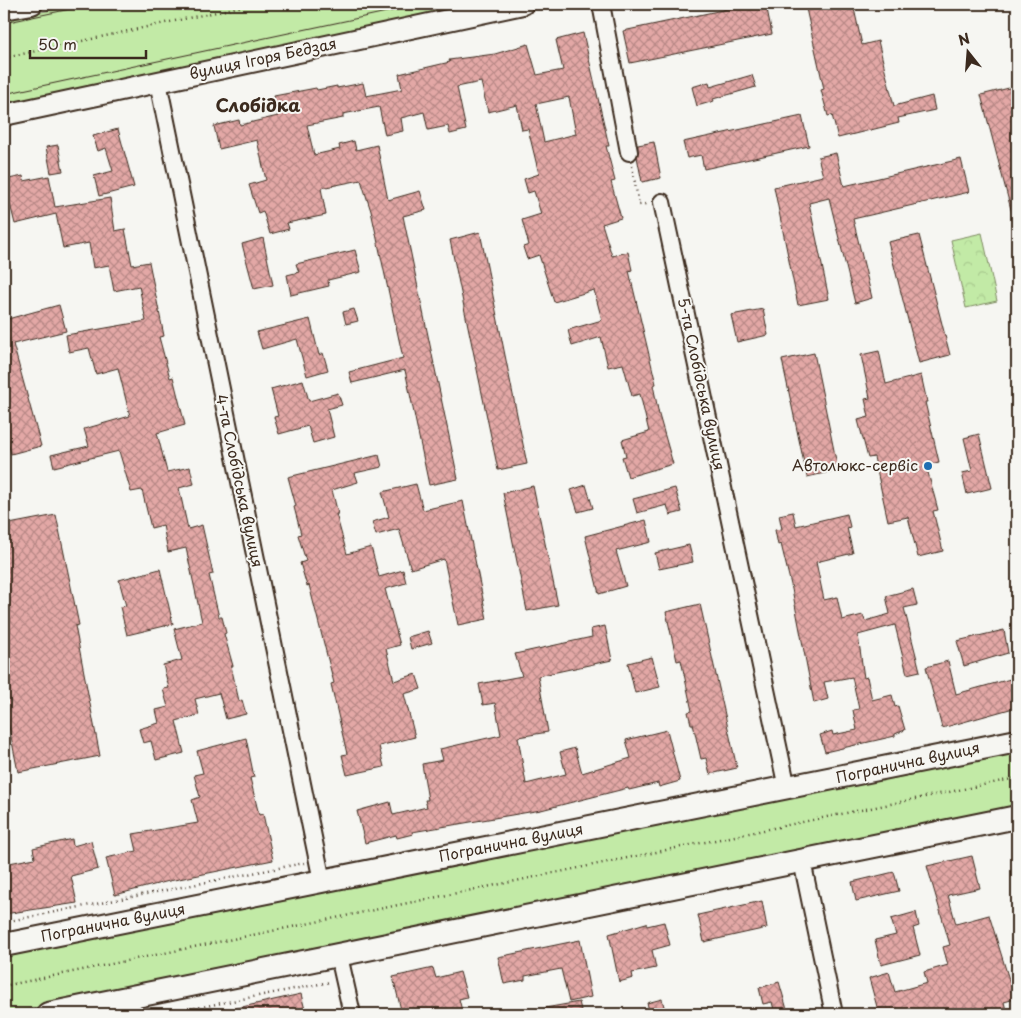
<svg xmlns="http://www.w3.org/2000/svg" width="1021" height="1018" font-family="'Playpen Sans',sans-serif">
<defs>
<pattern id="park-crowns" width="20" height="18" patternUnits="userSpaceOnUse" patternTransform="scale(1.25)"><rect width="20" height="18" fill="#c2eaa6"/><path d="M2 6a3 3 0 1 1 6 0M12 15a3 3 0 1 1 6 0" fill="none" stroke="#a8c98e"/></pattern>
<pattern id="building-cross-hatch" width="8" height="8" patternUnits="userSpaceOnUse" patternTransform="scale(1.25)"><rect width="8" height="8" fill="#e3a8a6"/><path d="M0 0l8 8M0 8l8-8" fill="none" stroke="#b98987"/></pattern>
</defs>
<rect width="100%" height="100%" fill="#f6f6f2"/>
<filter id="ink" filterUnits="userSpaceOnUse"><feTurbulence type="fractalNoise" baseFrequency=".02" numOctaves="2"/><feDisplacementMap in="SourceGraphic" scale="10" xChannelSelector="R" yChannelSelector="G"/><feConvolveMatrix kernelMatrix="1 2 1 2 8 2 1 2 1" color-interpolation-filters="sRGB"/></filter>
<g filter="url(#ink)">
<!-- grass -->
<path fill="#c2eaa6" stroke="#7e8a62" d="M79,4H485L4,106V20Z
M1017,751V809L4,1014V957Z"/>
<!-- park -->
<path fill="url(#park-crowns)" stroke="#7e8a62" d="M982,233L997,301L966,308L951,240Z"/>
<!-- building -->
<path fill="url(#building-cross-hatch)" stroke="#3b2a1e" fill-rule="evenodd" d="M751,4H766L772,34L630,63L623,31Z
M805,4H853L862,45L878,41L894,106L932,96L935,110L898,118L899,123L838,138L832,115L828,116L821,90L824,89Z
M583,33L609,146H606L615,181L611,182L621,218L602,224L612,256L628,252L632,270L629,271L656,384L653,385L659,415L673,464L628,477L622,457L626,456L622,440L649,432L640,394L632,396L623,364L608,367L601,337L572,346L568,330L602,320L594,290L554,302L539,255L527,259L523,247L529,245L522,220L541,214L534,191L528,193L524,179L539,174L528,129L522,130L517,105L488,112L481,82L457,87L466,130L450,134L448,126L428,130L424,112L401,118L403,131L385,135L379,107L343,114V118L307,125L314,155L340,149L339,145L354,141L356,150L377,145L388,200L420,191L426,210L403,216L458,479L429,485L405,370L352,383L349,372L403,358L371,211L361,180L321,188L326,215L287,223L289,229L270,234L263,211L258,213L249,185L266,180L257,140L219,149L214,126L239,120L240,125L278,116L274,96L316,88L317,90L337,86V88L363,83L366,96L402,89L399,74L450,62L449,60L495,54L528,44L537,75L563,70L556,40ZM569,97L576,134L544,142L536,104Z
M752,75L756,87L713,99L714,101L697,106L692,87L709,82L710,87Z
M1017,86V217H1013L981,95Z
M802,116L809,146L704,169L701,155L687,158L683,142Z
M118,129L134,187L99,196L94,176L113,171L106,148L98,151L93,136Z
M654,142L661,178L642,182L637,157L638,145Z
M58,145L63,171L51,173L46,147Z
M836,153L844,186L961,159L969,192L853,219L872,298L855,303L829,198L809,203L829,299L798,305L774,187L823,176L818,157Z
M23,176L24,181L49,176L55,207L110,198L115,231L125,229L132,265L149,262L164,336L159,337L170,378L173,377L185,425L157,433L167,472L190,467L194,484L179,488L188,529L202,525L213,574L209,575L219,617H222L226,633L224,634L233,666H231L239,701L242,700L246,714L226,719L219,693L195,699L199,715L176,721L184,753L156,760L151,741L143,743L139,729L159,723L156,710L168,707L163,689L169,688L163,665L182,660L174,629L202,622L186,548L168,552L163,525L151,528L142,490L131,492L119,451L54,467L51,455L89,446L84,429L130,416L118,368L96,374L89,348L69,352L66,335L146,321L139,286L114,291L109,265L93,268L89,243L63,248L56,214L15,224L4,180Z
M480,232L527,464L498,470L450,240Z
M919,235L950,355L919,363L888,242Z
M263,238L273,285L254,289L242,244Z
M355,250L361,272L328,280L329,286L291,295L287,275L299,272L296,264Z
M59,305L66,331L13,344L41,446L11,454L4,427V320Z
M354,309L358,321L346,324L343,312Z
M763,309L768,335L737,342L731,315Z
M310,319L319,355L323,353L328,370L307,376L297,339L262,349L257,332Z
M879,351L886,384L921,375L927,402H925L939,462L926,465L938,510L933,511L943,551L918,557L908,517L888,521L874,457L868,458L858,420L869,417L865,399L870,398L861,355Z
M814,353L838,470L807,477L782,360Z
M303,380L309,401L338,393L342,405L327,409L334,437L313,443L308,426L279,434L274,417L278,416L271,389Z
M979,434L992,488L967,494L962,473L972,471L964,438Z
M379,455L382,467L355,473L358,482L332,490L338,514H336L347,554L371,547L379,577L403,570L406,583L385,589L400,645L386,649L394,681L416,674L421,689L404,694L415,737L379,746L384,767L347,775L342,755L347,754L331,684L334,683L309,585L307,586L300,563L306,561L298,535L301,534L294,507L296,506L288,477Z
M416,484L423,510L463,501L487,619L458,625L444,559L411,569L399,529L376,535L372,522L389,517L382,492Z
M586,485L593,508L578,512L571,490Z
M533,486L558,605L527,611L503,493Z
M675,488L682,512L670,515L667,505L637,513L633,499Z
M793,512L796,526L847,514L850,527L847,528L853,553L816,562L824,600L837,597L842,620L863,615L865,621L890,614L886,596L913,589L917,605L904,608L920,671L907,674L895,625L858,635L864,678L867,677L872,700L892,695L895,707L898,706L905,730L895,734V736L825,752L820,735L832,731L833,735L857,730L853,710L859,709L852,677L824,682L828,699L814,703L792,589L781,544L778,545L775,530L782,529L779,515Z
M56,515L79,625L75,626L100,756L18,772L4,701V525Z
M646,520L651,542L616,551L626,586L599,594L585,536Z
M689,545L693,562L659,569L655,553Z
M160,569L173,624L127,635L120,607L126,606L119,580Z
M700,604L737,768L710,774L706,758L701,759L693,724H691L688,712L692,711L681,660L677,661L666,612Z
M605,626L612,660L538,676L548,732L518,737L526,784L566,774L560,752L575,748L582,773L631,758L626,740L667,730L680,781L659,787L658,783L629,790L628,788L541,810L412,832L413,834L397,838L396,835L365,843L357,811L390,802L393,815L427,807L425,800H428L422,764L443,760L440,749L501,735L495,703L483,705L479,684L522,676L515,654L592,637L591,629Z
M1004,630L1008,653L964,666L957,641Z
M428,631L432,643L411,649L408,637Z
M652,657L660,687L635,693L628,663Z
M948,661L956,694L1014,678L1017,690V707L942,728L926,667Z
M246,738L254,777L250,778L259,815L263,814L273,860L169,881L115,895L106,858L137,851L133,834L198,823L192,800L200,797L194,775L203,773L197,751Z
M72,839L73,846L91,841L98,869L71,876L77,903L4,914V864L35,858L33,848Z
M972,856L980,888L948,895L956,924L989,915L1015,999L1004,1002L1007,1014H879L869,978L889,972L895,992L927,983L924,972L948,965L943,947L950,945L927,866Z
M894,872L899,891L856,901L852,882Z
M762,901L767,928L704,942L698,915Z
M916,912L919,926L913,928L920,955L881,965L875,940L896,935L891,919Z
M664,922L670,945L652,950L656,968L632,973L633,978L619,982L609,934L646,923L647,926Z
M580,940L591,997L569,1002L561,969L525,976V980L504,984L498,957Z
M433,968L436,978L460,972L467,997L459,999L462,1011L451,1014H402L393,977Z
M779,982L786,1006L788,1014H775L772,1002L763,1004L759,988Z
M301,994L306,1014H234L233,1009Z
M662,999L666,1014H650L647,1003Z
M579,1002L582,1014H546L545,1008Z"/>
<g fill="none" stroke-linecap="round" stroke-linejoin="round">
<!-- minor casing -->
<g stroke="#3b2a1e" stroke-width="20">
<path id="minor" d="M601,4L629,152
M158,82L322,881
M662,202L787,788
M802,861L834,1014
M339,956L352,1014"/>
</g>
<!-- tertiary casing -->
<g stroke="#3b2a1e" stroke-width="24">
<path id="tertiary" d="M4,9L32,4
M4,115L523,4"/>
</g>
<!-- secondary casing -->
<g stroke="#3b2a1e" stroke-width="26">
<path id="secondary" d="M4,945L1017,741
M48,1014L1017,817"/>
</g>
<!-- path -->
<path stroke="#3b2a1e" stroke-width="2.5" stroke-dasharray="1 4" stroke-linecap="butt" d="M4,58L253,4
M632,166L639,205L646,204
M4,922L304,863
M4,986L1017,778
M165,1014L330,982"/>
<!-- minor -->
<use href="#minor" stroke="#f6f6f2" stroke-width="16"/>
<!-- tertiary -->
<use href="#tertiary" stroke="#f6f6f2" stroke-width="20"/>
<!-- secondary -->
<use href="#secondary" stroke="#f6f6f2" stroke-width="22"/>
<!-- tram -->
<path stroke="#3b2a1e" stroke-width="1" d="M4,23L94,4
M4,94L424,4"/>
</g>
</g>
<!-- markers -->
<circle fill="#1f6fb2" stroke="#f6f6f2" stroke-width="2" cx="928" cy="466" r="5"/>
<g text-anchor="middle" stroke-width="4" stroke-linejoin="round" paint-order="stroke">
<!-- street labels -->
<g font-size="15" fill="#3b2a1e" stroke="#f6f6f2">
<text transform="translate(263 59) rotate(-12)" y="5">вулиця Ігоря Бедзая</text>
<text transform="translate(701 384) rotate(78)" y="5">5-та Слобідська вулиця</text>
<text transform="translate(239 481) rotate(78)" y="5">4-та Слобідська вулиця</text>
<text transform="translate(908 763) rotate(-12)" y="5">Погранична вулиця</text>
<text transform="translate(511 843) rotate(-11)" y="5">Погранична вулиця</text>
<text transform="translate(113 923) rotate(-11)" y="5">Погранична вулиця</text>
</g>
<!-- poi labels -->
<g font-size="15" fill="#3b2a1e" stroke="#f6f6f2" text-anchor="end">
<text x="918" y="471">Автолюкс-сервіс</text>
</g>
<!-- quarter labels -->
<g font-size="18" font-weight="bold" fill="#3b2a1e" stroke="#f6f6f2">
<text x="258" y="112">Слобідка</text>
</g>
</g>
<!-- margin -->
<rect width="1021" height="1018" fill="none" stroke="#f6f6f2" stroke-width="20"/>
<rect x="10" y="10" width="1001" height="998" fill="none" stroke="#3b2a1e" stroke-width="2" filter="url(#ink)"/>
<!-- north arrow -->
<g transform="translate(968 52) rotate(343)" stroke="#f6f6f2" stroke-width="4" paint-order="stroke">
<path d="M0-4L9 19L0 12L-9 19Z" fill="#3b2a1e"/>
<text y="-8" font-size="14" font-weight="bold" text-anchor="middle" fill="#3b2a1e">N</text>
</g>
<!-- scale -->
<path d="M30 50v8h116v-8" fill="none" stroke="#3b2a1e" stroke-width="2.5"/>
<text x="38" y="50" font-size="15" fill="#3b2a1e" stroke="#f6f6f2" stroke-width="4" paint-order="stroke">50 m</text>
</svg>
